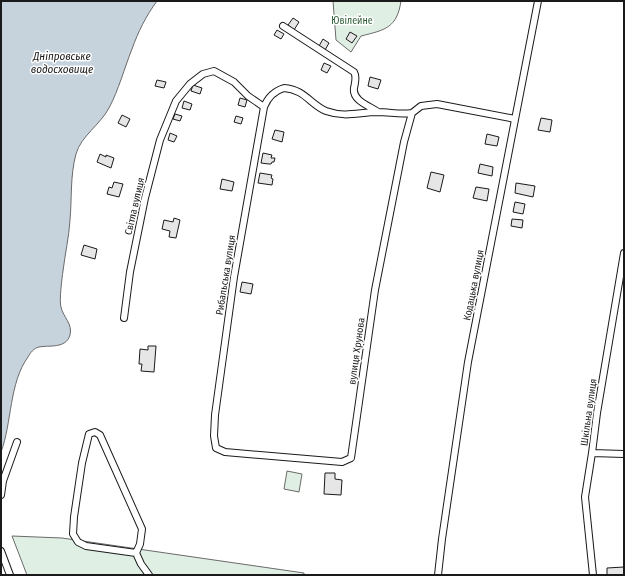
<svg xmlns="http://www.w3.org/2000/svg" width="625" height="576" font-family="'Fira Sans Condensed',sans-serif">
<rect width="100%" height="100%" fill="#fff"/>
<!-- green -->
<path fill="#e0efe3" stroke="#6a6a6a" d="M333,1H401C397,28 385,30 361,36L351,52L336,40Z
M287,471L302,474L299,492L284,489Z
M12,536L62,538L304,573V575H27Z"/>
<!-- water -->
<path fill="#c6d2dc" stroke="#6a6a6a" d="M1,1H157C146,16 138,32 132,49C124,69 119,89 109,108C100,125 81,136 76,154C70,176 72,198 70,220C69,237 65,254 63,271C62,278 59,301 61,307C63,317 73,324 70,335C66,349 49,345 39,347C34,348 30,353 28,357C9,383 12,423 1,452Z"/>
<!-- building -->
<path fill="#e6e6e6" stroke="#1a1a1a" d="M293,18L299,22L294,30L288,25Z
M277,30L284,34L281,39L274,35Z
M350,32L357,36L352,43L346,39Z
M323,39L329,43L325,50L319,46Z
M324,63L331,66L327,73L321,70Z
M370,77L381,80L378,89L368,86Z
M157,80L166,82L164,88L155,86Z
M193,85L202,88L200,94L191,91Z
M240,98L247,100L245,107L238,105Z
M184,101L192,104L190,110L182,108Z
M175,114L182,116L180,121L173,119Z
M122,115L130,119L126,127L118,123Z
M236,116L243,118L241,124L234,122Z
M541,118L552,120L550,132L538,130Z
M275,130L284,132L282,142L272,139Z
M170,133L177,136L174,142L168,140Z
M487,134L499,137L497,146L485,144Z
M263,153L272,155L271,158H275L274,162H272L271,164H269L261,163Z
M100,154L106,157V155L114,158L111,168L97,162Z
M480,164L493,167L492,176L478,173Z
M431,172L444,175L440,192L427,188Z
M260,173L272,175L271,178L273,179L272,185L258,183Z
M222,179L234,182L232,191L220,189Z
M114,182L123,184L119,197L107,194L109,187L112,188Z
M516,183L535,186L533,197L515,193Z
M476,187L489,189L487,201L473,198Z
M515,202L525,204L523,214L513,212Z
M174,218L180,220L176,238L169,237L170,231L162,229L164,220L173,222Z
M512,219L523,220L522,228L511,226Z
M84,245L97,249L95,259L81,255Z
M242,282L253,284L251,294L240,292Z
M148,346H156L154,372L141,371L142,364H139L140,349L148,350Z
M325,473H335V479L342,480L341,495L324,494Z
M624,567V575H607V568Z"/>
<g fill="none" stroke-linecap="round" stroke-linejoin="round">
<!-- minor casing -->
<g stroke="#1a1a1a" stroke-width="8">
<path id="minor" d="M283,26L354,72C357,77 355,83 354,88C352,101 370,106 378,112
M284,88C304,89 311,105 326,111C346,118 359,112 378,112C390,112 400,115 412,113L404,142L375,290L351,458L342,462L225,452L216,448L214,436L215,415L234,277L264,107C268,97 274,91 284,88Z
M412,113L421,106L437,104L515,119
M124,318L130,272L145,198L160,140L176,101L190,84L203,74L214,71L234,82L248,96L264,107
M592,453L624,454
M1,495L3,481L17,442
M1,551L10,575
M136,553L86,546L78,542L73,534L74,517L82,463L89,434L95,432L100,435L142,529L140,544L136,553L141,564L149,575
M438,575L442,539L468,362L538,1
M593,575L585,497L592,453L597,413L624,253"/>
</g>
<!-- minor -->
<use href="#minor" stroke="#fff" stroke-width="6"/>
</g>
<g text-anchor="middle" stroke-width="3" stroke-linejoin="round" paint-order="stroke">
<!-- park labels -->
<g font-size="10" fill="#2b5a34" stroke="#fff">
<text x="352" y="24">Ювілейне</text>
</g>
<!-- street labels -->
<g font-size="10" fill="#1a1a1a" stroke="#fff">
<text transform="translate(134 206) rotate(-77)" y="4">Світла вулиця</text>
<text transform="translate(225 275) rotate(-81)" y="4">Рибальська вулиця</text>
<text transform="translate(473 285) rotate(-79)" y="4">Кодацька вулиця</text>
<text transform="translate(356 351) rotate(-82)" y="4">вулиця Хрунова</text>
<text transform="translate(588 412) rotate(-82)" y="4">Шкільна вулиця</text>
</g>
<!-- water labels -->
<g font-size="11" font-style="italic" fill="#1a1a1a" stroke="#fff">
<text x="62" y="60">Дніпровське<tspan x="62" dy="13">водосховище</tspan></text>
</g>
</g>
<!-- border -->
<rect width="625" height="576" fill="none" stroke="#1a1a1a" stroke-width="4"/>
</svg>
